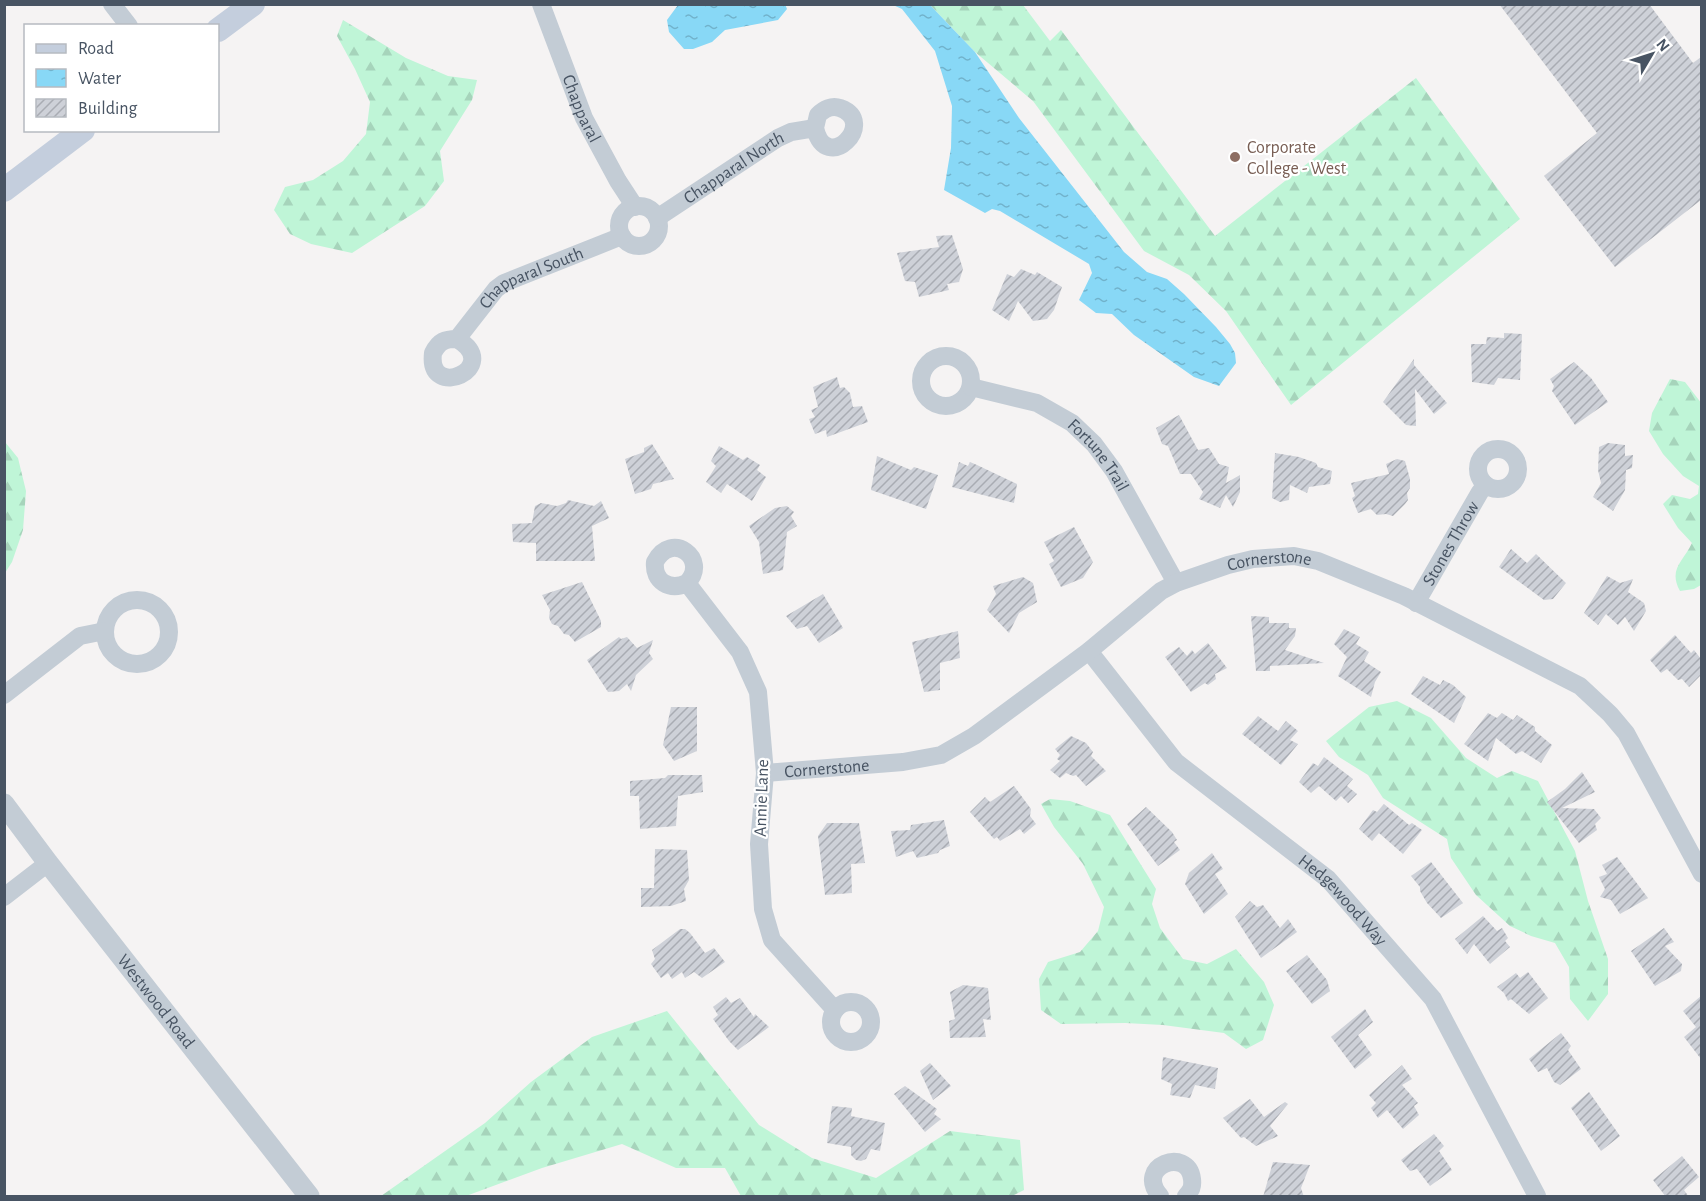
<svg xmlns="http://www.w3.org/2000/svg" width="1706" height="1201" font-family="'Alegreya Sans',sans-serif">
<defs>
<pattern id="forest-firs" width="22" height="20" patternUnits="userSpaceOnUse" patternTransform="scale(1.5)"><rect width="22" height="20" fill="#bff5d7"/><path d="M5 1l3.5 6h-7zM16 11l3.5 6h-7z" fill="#a6d4bb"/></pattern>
<pattern id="water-ripples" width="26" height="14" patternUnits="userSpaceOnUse" patternTransform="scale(1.5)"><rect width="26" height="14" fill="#88d8f6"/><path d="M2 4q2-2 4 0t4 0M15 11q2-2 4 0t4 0" fill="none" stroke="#71b2cb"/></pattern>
<pattern id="building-hatch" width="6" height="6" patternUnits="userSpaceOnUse" patternTransform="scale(1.5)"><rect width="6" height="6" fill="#ced1d8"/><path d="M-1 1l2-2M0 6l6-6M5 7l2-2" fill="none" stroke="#a9acb3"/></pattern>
</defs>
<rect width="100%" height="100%" fill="#f5f3f3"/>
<!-- forest -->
<path fill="url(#forest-firs)" d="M930,5H1023L1050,41L1061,30L1215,236L1416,78L1520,219L1291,405L1226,311L1189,275L1144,251L1033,101L975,52Z
M343,20L406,58L448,76L477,80L472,100L440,151L444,181L425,206L352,253L311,244L290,234L274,210L285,187L313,180L343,161L366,134L370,102L355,69L337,36Z
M1670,379L1685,382L1702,404L1701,585L1694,589L1680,591C1668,569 1683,562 1692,543L1678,528L1663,504L1672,495L1690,499L1698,494L1699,486L1683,476L1663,454L1649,431L1652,413Z
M5,442L18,458L26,491L23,530L12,562L5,573Z
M1397,701L1431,718L1466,758L1497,778L1512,771L1538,781L1575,851L1588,901L1608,959V994L1588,1021L1570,999L1569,967L1555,943L1531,936L1510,926L1476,895L1451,858L1447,839L1383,798L1368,775L1339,757L1326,741L1369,707Z
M1050,799L1070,801L1110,815L1156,889L1152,904L1160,928L1183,959L1207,964L1236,949L1264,982L1274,1005L1263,1040L1246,1049L1224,1033L1163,1025L1125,1023L1061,1024L1041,1010L1039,979L1048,962L1080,952L1098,931L1104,907L1083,864L1054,827L1041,804Z
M667,1011L759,1125L812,1158L876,1178L950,1131L1020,1140L1024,1190L1012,1196H741L725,1168H676L622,1144L542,1168L466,1196H381L485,1123L531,1082L592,1037Z"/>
<!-- water -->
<path fill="url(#water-ripples)" d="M785,4L787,9L778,20L725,30L712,42L693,49H684L669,32L667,20L678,5Z
M893,5H930L975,52L1019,118L1124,252L1147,272L1167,279L1184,294L1216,327L1230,344L1235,353L1236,363L1219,386L1194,377L1134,335L1112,314L1096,313L1079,300L1092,273L1089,264L1000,211L992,209L985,213L944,190L951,148L952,106L935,51L902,9Z"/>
<!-- building -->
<path fill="url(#building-hatch)" d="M1499,4H1649L1693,63L1701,57V200L1615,267L1544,176L1597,133Z
M952,235L963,269L959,282L947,284L949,290L919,297L915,282L905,281L897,253L939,247L936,236Z
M1021,269L1035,275L1037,272L1062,287L1054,310L1047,319L1033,321L1018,301L1009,321L992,310L1007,274L1014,277Z
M1504,333L1522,334L1520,380L1498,378L1494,385L1472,382L1471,344H1486L1487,337L1504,338Z
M1414,359V365L1447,403L1434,414L1415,389L1416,426L1406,425L1383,402Z
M1574,362L1591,378L1608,402L1575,425L1552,391L1554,386L1550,379Z
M837,377L840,388L844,387L850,393L853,407L862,406L868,422L827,437L826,430L815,434L809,419L815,417L811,410L818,407L813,387Z
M1179,415L1198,450L1209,448L1219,464L1229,467L1226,483L1240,475V492L1233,507L1226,495L1220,508L1199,499L1203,492L1191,474H1180L1168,446L1162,444L1156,428Z
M1608,443L1625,445V456L1633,455L1632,468L1626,470L1625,490L1613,511L1593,497L1601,483L1598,470L1599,447Z
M652,444L674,479L653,484L651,489L635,494L625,459L644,452V448Z
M719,446L743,460L747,457L760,465L757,470L766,477L752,501L727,484L721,493L706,482L716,466L711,461Z
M1275,453L1299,457L1316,463L1318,467L1332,471L1330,484L1309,487L1307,493L1290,485L1289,500L1280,502L1272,498Z
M877,456L911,470L914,467L938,475L926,509L871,490Z
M1397,459L1405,461L1410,479V488L1407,493L1408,500L1405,504L1393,516L1386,514L1377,515L1371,509L1358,513L1352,498L1355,496L1351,483L1389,474L1386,464Z
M959,462L968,466L970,462L977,465L1017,484L1014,503L952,487Z
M568,500L594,506L601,501L609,518L592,526L595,561H536V543L513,542L512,524L532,523L535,506L541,503L557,506L566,503Z
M787,506L794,512L791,516L797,526L787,532L783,570L763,574L759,542L749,526L775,508Z
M1074,527L1093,562L1083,578L1061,587L1049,564L1054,561L1044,542Z
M1511,549L1527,563L1536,554L1566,583L1553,599L1544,600L1499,567Z
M1607,576L1620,583L1633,579L1628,592L1644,603L1646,611L1634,631L1625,617L1618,625L1606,614L1598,625L1584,613Z
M1023,577L1033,583L1037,602L1019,613L1009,633L987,610L996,594L993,586Z
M582,582L601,621V627L575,642L569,635L564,634L558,626L552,624L549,618L550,610L542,595Z
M823,594L843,628L819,643L807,626L797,629L786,616Z
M1251,616L1269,617V623H1289V628H1296L1295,636L1285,650L1324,663L1270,666V671H1256Z
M1344,629L1360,637L1356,644L1369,652L1364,661L1381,672L1375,682L1371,697L1338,676L1347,657L1334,644Z
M958,631L960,658L940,663V690L924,692L912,642Z
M1675,635L1691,653L1694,650L1701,659V675L1689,687L1682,679L1678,680L1667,669L1661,673L1650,660Z
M619,637L621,639L627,637L637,648L653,640L649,653L653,659L636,675L631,691L627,684L619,691L608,692L587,660Z
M1208,643L1227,668L1215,674L1216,679L1208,685L1205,683L1191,692L1165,657L1179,647L1187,656L1192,650L1195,654Z
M1423,676L1440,685L1443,680L1453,685L1466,697L1454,723L1411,694Z
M671,707H697V751L674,761L663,745Z
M1488,713L1497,718L1502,713L1513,720L1517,715L1535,727V731L1552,745L1541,763L1522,751L1516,754L1496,738L1488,761L1464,744Z
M1258,716L1278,731L1286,721L1298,731L1290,740L1298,744L1281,765L1242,734Z
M1071,736L1086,743L1093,752L1091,756L1106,771L1086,786L1076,775L1073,776L1066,773L1060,778L1050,770L1060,761L1057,759L1060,755L1055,749Z
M1324,757L1353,779L1347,786L1357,794L1348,803L1341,796L1336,801L1319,786L1311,793L1299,782L1313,763L1318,766Z
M1582,772L1595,792L1562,808L1594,809L1601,818L1595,824L1597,830L1579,843L1547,802L1565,789Z
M668,775H702L703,792L678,796L676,826L640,829L639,796H630V781L665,778Z
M1014,786L1031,809L1030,816L1036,824L1024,834L1020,829L1000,841L997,837L994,839L970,812L985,797L990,802Z
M1384,804L1409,825L1412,823L1422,830L1403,854L1379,833L1372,841L1359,829L1373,810L1377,812Z
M1146,807L1172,832L1177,840L1174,842L1180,850L1158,866L1127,824Z
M944,820L950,846L940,850L938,853L917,858L913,851L896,857L891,831L910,830L911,825Z
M827,823H859L865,863L851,864L852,893L825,895L818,836Z
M655,849L687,850L689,880L684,889L686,901L671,906L641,907V888H654Z
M1212,853L1223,869L1215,874L1228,894L1204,914L1185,884L1189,873Z
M1617,857L1648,898L1620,914L1611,900L1600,897L1605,889L1599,877L1607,874L1602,865Z
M1431,862L1463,903L1441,918L1427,903L1420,891V887L1411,876Z
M1250,901L1257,907L1263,905L1280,928L1288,919L1297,932L1261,958L1235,917Z
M1483,916L1497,931L1502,928L1508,938L1505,941L1510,947L1490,964L1474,944L1467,954L1455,939Z
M1664,928L1674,942L1665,946L1682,964L1681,971L1655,986L1631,951Z
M680,929H685L690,933L705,953L714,948L725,962L702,978L694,972L685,978L682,972L672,979L668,973L661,978L651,964L655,959L652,950Z
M1307,955L1327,980L1330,991L1312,1004L1286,971Z
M1528,972L1548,998L1529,1014L1511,999L1508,1001L1504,993L1497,987L1516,973L1520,978Z
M963,985L988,988L991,1020L983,1019L986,1037L950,1038L949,1021L955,1019L950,992Z
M1701,996V1059L1684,1037L1696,1027L1683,1011Z
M726,997L731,1003L740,998L754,1017L755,1014L769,1027L738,1050L729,1041L713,1019L718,1015L713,1007Z
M1365,1009L1373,1022L1358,1035L1372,1055L1355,1069L1331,1037Z
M1561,1033L1571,1046L1568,1050L1581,1069L1560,1085L1554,1082L1547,1068L1538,1072L1529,1059Z
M1163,1057L1218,1068L1215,1089L1195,1085L1190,1098L1170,1095L1172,1084L1161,1079Z
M930,1063L951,1086L933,1100L920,1071Z
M1402,1065L1412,1079L1402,1085L1418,1103L1414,1106L1419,1115L1403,1129L1387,1110L1378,1118L1371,1108L1376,1103L1369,1095Z
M905,1086L937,1109L934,1114L941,1119L925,1132L894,1094Z
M1589,1092L1620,1136L1601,1151L1571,1108Z
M1250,1099L1264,1117L1285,1102L1288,1104L1270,1126L1278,1136L1256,1146L1244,1137L1241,1138L1223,1118Z
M832,1106L852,1108L851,1116L885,1123L880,1151L871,1149L866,1159L861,1161L856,1160L851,1155V1147L827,1143Z
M1434,1134L1444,1146L1439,1151L1452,1170L1430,1186L1417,1169L1410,1171L1401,1160Z
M1682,1156L1699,1177L1684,1190L1689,1197H1666L1653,1180Z
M1273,1162L1310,1165L1301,1188L1304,1197H1263Z"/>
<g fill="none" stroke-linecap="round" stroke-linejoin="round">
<!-- minor -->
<g stroke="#c3ccd5" stroke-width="18">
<path d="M112,4L129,26"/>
<path id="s1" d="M541,4L584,118L618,181L635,207"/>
<circle cx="639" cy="226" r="20"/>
<path id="s2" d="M657,218L778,138L791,132L815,128L818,115C824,109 832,105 840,108C879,122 826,176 815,128"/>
<path id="s3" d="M457,339C445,339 439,341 433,353C427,402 504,367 457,339L496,289L504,283L622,236"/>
<circle cx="946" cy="381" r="25"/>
<path id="s4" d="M971,387L1037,403L1072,423L1094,444L1114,471L1176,583"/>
<circle cx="1498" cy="469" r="20"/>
<path d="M687,583C710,559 671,530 655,562C653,582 670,591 687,583L740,652L758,692L765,773L759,844L763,909L772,940L835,1010"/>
<circle cx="137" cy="632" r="32"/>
<path id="s5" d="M1416,603L1480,492L1486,485"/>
<path id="s6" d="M1089,651L1176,762L1328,879L1433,999L1537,1196"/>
<path d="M4,695L80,636L105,631"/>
<path id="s7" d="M765,773L903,762L941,755L974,736L1089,651L1161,591L1176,583L1228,565L1253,559L1294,556L1318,561L1404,596L1580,686L1610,714L1626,733L1702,874"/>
<path d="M4,897L48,863"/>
<circle cx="851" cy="1022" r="20"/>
<path d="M1160,1196C1134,1166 1188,1146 1192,1179C1193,1187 1191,1191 1186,1196"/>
</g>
<!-- tertiary -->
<path stroke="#c3ccd5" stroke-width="21" id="s8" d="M4,804L48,863L309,1196"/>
<!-- secondary -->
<path stroke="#c4cedd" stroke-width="24" d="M218,30L253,4
M4,190L83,130"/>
</g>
<!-- markers -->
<circle fill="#8d6e63" stroke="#fff" stroke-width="2" cx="1235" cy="157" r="6"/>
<g text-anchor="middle" stroke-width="4.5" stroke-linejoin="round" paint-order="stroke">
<!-- street labels -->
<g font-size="18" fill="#485463" stroke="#fff">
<text dy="6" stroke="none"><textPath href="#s1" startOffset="112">Chapparal</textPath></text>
<text dy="6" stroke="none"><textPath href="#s2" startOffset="92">Chapparal North</textPath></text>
<text dy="6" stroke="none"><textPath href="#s3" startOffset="222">Chapparal South</textPath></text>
<text dy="6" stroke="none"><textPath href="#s4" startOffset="150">Fortune Trail</textPath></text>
<text dy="6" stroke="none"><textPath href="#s5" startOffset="69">Stones Throw</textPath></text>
<text dy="6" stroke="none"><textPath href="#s7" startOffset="566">Cornerstone</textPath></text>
<text dy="6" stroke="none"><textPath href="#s7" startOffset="62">Cornerstone</textPath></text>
<text transform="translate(761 798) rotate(-88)" y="6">Annie Lane</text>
<text dy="6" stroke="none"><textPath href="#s6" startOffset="358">Hedgewood Way</textPath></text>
<text dy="6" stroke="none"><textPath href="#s8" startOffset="249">Westwood Road</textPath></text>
</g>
<!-- education labels -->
<g font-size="18" fill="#785e54" stroke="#fff" text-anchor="start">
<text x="1247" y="153">Corporate<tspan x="1247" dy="21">College - West</tspan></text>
</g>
</g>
<!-- border -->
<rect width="1706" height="1201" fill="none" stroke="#485463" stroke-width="12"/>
<!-- legend -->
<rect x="24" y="24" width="195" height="108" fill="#ffffff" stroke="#b6bbc1" stroke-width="1.5"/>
<rect x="36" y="44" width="30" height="9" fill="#c4cedd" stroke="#b6bbc1" stroke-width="1.5"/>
<text x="78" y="54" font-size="18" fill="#485463">Road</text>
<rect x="36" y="69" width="30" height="18" fill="url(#water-ripples)" stroke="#b6bbc1" stroke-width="1.5"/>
<text x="78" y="84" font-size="18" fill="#485463">Water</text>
<rect x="36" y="99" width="30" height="18" fill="url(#building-hatch)" stroke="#b6bbc1" stroke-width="1.5"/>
<text x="78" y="114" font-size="18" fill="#485463">Building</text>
<!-- north arrow -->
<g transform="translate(1652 54) rotate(51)" stroke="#ffffff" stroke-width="4.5" paint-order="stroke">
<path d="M0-4.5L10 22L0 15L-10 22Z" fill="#485463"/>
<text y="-9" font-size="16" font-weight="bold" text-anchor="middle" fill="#485463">N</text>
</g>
</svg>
